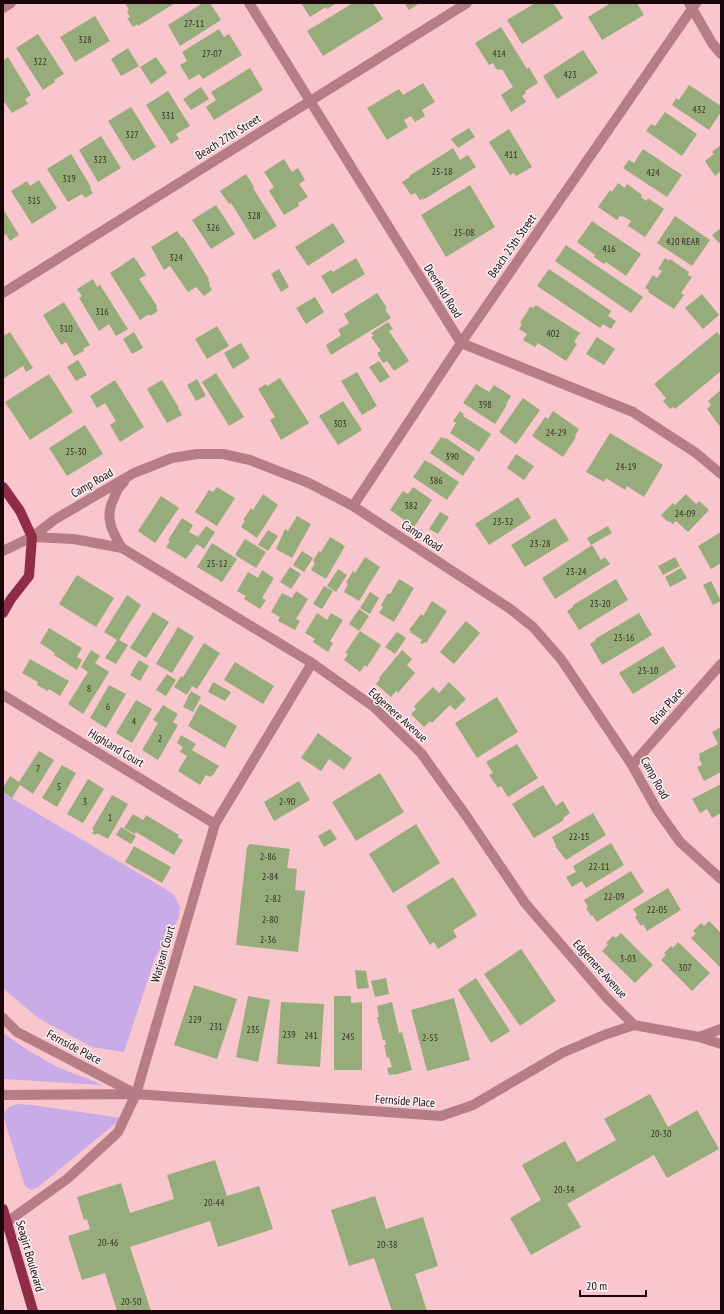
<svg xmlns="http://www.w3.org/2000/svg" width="724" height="1314" font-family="'PT Sans Narrow',sans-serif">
<rect width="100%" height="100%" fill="#f9c6ce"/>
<!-- green -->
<path fill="#c9abe7" d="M3,793L167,890L174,895L180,907L178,919L155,958L124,1052L92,1047L38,1018L3,988Z
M3,1033L26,1049L57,1067L103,1085L3,1079Z
M17,1104L32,1105L122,1118L38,1187C33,1190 30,1191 25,1186L5,1122L4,1112L9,1107Z"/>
<!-- building -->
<path fill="#96ac7a" d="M125,3H175L138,26L137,24L133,27L127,18L130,17L127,11L129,10Z
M203,3H210L221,20L180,46L168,25Z
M301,3H337L327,9L326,7L310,17Z
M353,3H373L383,19L323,56L307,31Z
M404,3H420L409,10Z
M535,3H553L563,18L522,44L507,20Z
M611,3H637L644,15L602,40L588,17Z
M95,16L110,41L75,62L60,37Z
M501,27L527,69L529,67L538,83L525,91L526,93L522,96L526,102L511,112L501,95L513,87L502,69L501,70L496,69L493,63L489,65L475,43Z
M219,29L224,37L229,34L242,55L203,79L199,74L189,80L180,65L187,61L182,52Z
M38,34L64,74L54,80L55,82L43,90L16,48Z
M128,48L139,66L121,76L111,59Z
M583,50L598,73L557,99L543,76Z
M8,57L31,95L25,99L28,104L12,113L3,100V61Z
M156,57L167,73L151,84L140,67Z
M250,68L263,90L214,120L206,107L216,100L211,92Z
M423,83L435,102L422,110L425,116L415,122L411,116L404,120L408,127L387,140L367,108L399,89L403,95Z
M689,85L721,106V112L709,130L672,105L676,98L679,100Z
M201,87L209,99L191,110L183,99Z
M168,91L190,126L176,134L179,139L171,144L146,105Z
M131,107L156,147L133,161L108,121Z
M665,112L697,134L682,156L646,131L651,124L655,126Z
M469,128L475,137L458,148L451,139Z
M509,129L532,167L516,176L514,173L510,175L489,142Z
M101,136L121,168L98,182L79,150Z
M721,145V171L715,176L705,161L714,154L712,152Z
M453,148L460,160L468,155L476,167L423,200V198L420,200L415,193L411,195L402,182L410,177L409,176Z
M643,149L682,175L667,197L623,168L629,160L634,163Z
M71,154L91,187L90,188L93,193L85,198L82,194L68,202L47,169Z
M284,159L292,172L298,168L305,180L299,184L308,197L298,203L299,206L284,215L269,191L274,187L264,172Z
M246,174L254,187L253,188L277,226L254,240L231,203L229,204L220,191Z
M39,180L57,208L32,224L11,191L27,181L30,186Z
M618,183L625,188L627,184L642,195L641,197L646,201L648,198L664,209L645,237L628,226L631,221L623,216L622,217L620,216L617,220L598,207L610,190L612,192Z
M470,185L495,227L446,257L421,215Z
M216,205L235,234L211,249L192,220Z
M3,209L19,235L10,241L6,234L3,236Z
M675,216L710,240L692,266L657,243Z
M592,221L641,254L626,276L606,262L604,264L594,257L595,255L577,242Z
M333,223L345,242L308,266L295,247Z
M721,228V242L719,243L712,235Z
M177,231L182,238L183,237L209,279L208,280L210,284L209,285L212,290L204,296L196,287L188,292L170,266L164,270L151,247Z
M566,245L643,297L631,313L555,261Z
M134,257L146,275L139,279L157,306L156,307L158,311L150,316L149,314L140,320L110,273Z
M356,258L365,274L332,294L321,276L331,270L333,272Z
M665,258L669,261L670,259L689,272L688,275L692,277L681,293L684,295L674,309L648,292L649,290L645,288L653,275L657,278L662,271L658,269Z
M279,269L289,287L281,292L271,274Z
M549,269L611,311L608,316L616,321L611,329L603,324L600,328L537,286Z
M93,279L97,287L100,285L128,329L116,336L109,324L99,331L79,298L82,296L77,289Z
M377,293L387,308L385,309L391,318L331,355L326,345L341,335L338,330L349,323L344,314Z
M702,294L719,315L703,329L685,308Z
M315,297L324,312L306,324L296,308Z
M64,302L90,345L83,349L84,351L74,356L66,342L61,345L43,315Z
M536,305L580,333L574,342L577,344L566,361L538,343L535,347L523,340L527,334L519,329L522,324L520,323L530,307L533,308Z
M388,322L393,329L389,331L409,361L394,371L387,361L383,363L377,353L381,351L371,337L374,336L371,333Z
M217,326L229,346L207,359L195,339Z
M10,332L33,368L26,372L23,366L3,379V336Z
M134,332L143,348L132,354L123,339Z
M717,332L721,336V371L675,409L673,407L670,409L663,401L666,398L654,384Z
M597,337L615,349L604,365L586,354Z
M241,343L250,358L233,369L224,353Z
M78,360L87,375L76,381L67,367Z
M379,361L390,377L380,383L369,367Z
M357,372L377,406L362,415L341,381Z
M216,373L244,417L229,426L202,382Z
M49,374L73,412L30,440L5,402Z
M280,378L309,423L281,440L270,420L275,417L258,389L266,384L267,386Z
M197,379L206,396L196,401L187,385Z
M115,380L144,427L120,442L110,425L116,421L105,403L97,408L90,396Z
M162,380L179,408H178L182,415L167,423L147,389Z
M476,384L489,392L494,385L511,396L506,404L507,405L495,424L463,403Z
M721,390V428L707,409L711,405L708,401Z
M523,398L540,410L516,444L499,432Z
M343,401L362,430L338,445L319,416Z
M460,411L464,414L463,416L491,434L479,452L450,433L456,423L453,421Z
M553,411L579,429L575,436L576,437L563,457L532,436L545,417L548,419Z
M85,425L103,454L67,476L49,448Z
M610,433L663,465L644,497L627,486L625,490L606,478L604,482L586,472Z
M441,437L445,439L446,438L475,458L463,476L430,453Z
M516,454L534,466L524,480L507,468Z
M425,460L429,463V462L459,482L447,500L413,477Z
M217,487L235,498L217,526L195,512L209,490L213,492Z
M413,487L432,500L414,527L390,510L403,491L408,494Z
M263,494L278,505L257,538L241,527L245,521L243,520L251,508L253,510Z
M686,494L696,504L699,501L709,510L688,532L676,521L673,524L669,521L668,522L661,515L673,503L675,505Z
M161,496L179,508L155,543L138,531Z
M518,497L531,518L489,545L475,524Z
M440,512L449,517L438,534L429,529Z
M297,516L311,524L292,558L276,549L285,529L288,531Z
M182,518L193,525L189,532L198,537L206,526L215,532L204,549L197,544L186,559L166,547L170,541L168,540Z
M555,518L569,540L525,567L511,545Z
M608,526L612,533L591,545L587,538Z
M268,530L278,536L268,551L258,545Z
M721,532V563L711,569L698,546Z
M330,537L345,546L326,579L311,570L315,563L313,561L319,551L321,552Z
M245,539L266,552L256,568L235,555Z
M212,543L237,559L222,582L197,567Z
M592,545L601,560L605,557L610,564L555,599L542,578Z
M302,551L313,558L304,572L293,565Z
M365,557L380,567L359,601L344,592L348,584L346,583L353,571L355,573Z
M675,557L680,566L663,575L658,566Z
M290,567L301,574L291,589L280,582Z
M681,568L687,578L670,587L665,577Z
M338,569L347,575L336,592L327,586Z
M262,570L274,578L262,598L266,600L260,609L244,599L246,596L237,591L248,572L258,578Z
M77,575L114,598L96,627L59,604Z
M399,579L414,588L394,622L379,613L383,607L381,605L388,593L390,594Z
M616,579L628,600L579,630L567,611L573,607V605Z
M711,581L721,601L713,605L703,585Z
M324,586L333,591L322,609L313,604Z
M296,591L308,599L296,619L300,621L295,630L278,621L280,617L271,612L282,593L292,598Z
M370,592L379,598L370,614L360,608Z
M127,595L141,605L119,640L128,645L116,664L105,658L117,640L104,632Z
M432,601L447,611L426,643L424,642L423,644L420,643L422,640L410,632L411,631L409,630L421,614L423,616Z
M359,609L369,616L359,631L349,624Z
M153,612L169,622L146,658L130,648Z
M317,613L327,620L331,613L343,620L330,641L333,643L328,652L313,642L315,639L305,633Z
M639,613L652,635L602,665L590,644L596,640L595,639Z
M466,621L480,633L454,664L440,652Z
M178,627L194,637L172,673L156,664Z
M49,628L82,648L77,657L82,660L77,670L54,655L55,653L40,643Z
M360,631L381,645L367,667L365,665L360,672L344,660L348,654L345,653Z
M397,632L406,638L395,654L385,647Z
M204,643L220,653L197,689L192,686L187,695L174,687L181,676L183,677Z
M663,646L676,667L633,694L619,673Z
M91,650L100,656L95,663L109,672L83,714L68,704L88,672L81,667Z
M402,650L412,659L407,665L415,673L398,693L396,691L391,697L376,684L380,679L379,678Z
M30,659L69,681L60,696L49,689L48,691L37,685L38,682L22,673Z
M139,660L149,666L140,681L130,675Z
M235,662L274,686L263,704L224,680Z
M167,674L176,680L166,696L156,690Z
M213,682L231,692L225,701L208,692Z
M449,682L466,699L455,710L450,705L432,723L430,721L424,727L411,714L416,709L414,706L433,687L439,693Z
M109,685L126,694L106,728L90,718Z
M191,691L201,697L193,712L183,707Z
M497,697L518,732L477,758L455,723Z
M136,700L152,709L132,743L116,733Z
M200,704L237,726L225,748L188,726Z
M163,705L178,714L173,722L178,725L158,760L142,750L158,723L153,720Z
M721,727V772L704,781L697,767L702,765L699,758H700L699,754L718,744L712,732Z
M318,733L352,758L344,770L329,759L321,771L301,758Z
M181,735L196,744L192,750L219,766L213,775H212L211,777L206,775L200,785L178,771L187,756L180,752L183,747L177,743Z
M517,744L538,778L508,797L501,786L498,788L494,782L489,775L493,773L486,762Z
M39,751L54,760L33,794L20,785L12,798L3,792V788L10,776L19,782Z
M62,765L76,773L57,807L42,798Z
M380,773L404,812L356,841L332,802Z
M88,779L104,789L83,823L67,814Z
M299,781L310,800L274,821L264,802Z
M721,784V813L712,818L707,809L700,813L692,799Z
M543,785L556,806L563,801L570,813L563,818L564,820L534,838L512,804Z
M112,795L128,804L108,839L97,833L96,835L92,833L94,830L92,829Z
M593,813L606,835L566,860L555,846L556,845L552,837Z
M133,814L143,820L146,815L179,835L177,837L183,840L174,855L136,832L135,834L124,828Z
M416,824L440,863L393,893L369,854Z
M121,827L136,836L131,844L116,835Z
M330,829L337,839L324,847L318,836Z
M611,843L624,865L586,888L582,881L572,887L566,877L576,872L573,866Z
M250,844L290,849L287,868L297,869L295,890L305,891L298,952L236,945L247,847Z
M134,846L171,867L162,883L125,862Z
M631,871L644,892L597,922L592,915L591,916L586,908L588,907L584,900Z
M453,877L477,915L453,930L457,937L438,949L434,942L430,945L406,906Z
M668,888L681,910L647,931L643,924L641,926L635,917L637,915L633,909Z
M709,921L721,933V968L691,938L696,934L693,931L701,923L704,926Z
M621,933L653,965L635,983L602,951L608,945L606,943L613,936L616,938Z
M678,942L710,973L692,991L661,960L666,955L664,953L671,946L673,948Z
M521,949L556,1001L520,1026L484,974Z
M355,970L366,971L369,988L357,989Z
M386,978L389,994L375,997L371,981Z
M476,978L510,1031L491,1043L458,990Z
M194,985L237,999L217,1059L174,1045Z
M248,996L270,1000L258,1062L236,1057Z
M334,996H351V1003L362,1002V1070H334Z
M454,998L470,1060L427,1071L411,1010Z
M281,1002L324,1004L320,1067L277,1064Z
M392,1002L399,1033L402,1032L412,1070L394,1075L393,1074L389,1075L387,1068L392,1067L389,1057L387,1058L384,1045H386L385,1040H383L377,1017H379L377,1006Z
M650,1094L668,1127L697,1110L719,1149L667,1178L654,1155L567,1204L581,1227L531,1255L510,1218L541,1200L522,1165L565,1141L577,1162L616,1140L604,1119Z
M215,1160L227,1196L259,1186L273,1229L218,1247L210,1221L130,1247L151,1311H117L105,1273L82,1280L68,1236L90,1229L87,1219L84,1220L77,1197L121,1183L130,1213L174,1199L167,1175Z
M375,1196L386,1229L423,1217L438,1266L415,1274L427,1311H392L374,1258L349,1266L331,1210Z"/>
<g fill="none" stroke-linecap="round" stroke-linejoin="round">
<!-- minor -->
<path stroke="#b67d87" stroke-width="10" d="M249,3L461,343L633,412L696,453L721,474
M689,3L712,43L721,54
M3,8L11,3
M3,293L467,3
M353,506L461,343L696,3
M32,537L74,539L122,548L312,663L374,707L421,753L467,817L525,903L606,997L634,1025
M122,548C112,532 104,517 114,498C116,492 119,486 124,482
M3,551L32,537L54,520L134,473L172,458L197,454H223L250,460L309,483L353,506L509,608L533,627L561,659L632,765L656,808L680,842L721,879
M3,695L215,824
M632,765L721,664
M3,1018L17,1032L134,1093
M699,1037L721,1029
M3,1095L136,1094L441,1116L473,1105L562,1053L604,1035L634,1025L699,1037L721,1044
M7,1222L67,1179L114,1136L118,1132L136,1094L215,824L312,663"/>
<!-- major -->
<path stroke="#902c48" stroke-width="10" d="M3,487L20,511L32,537L29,576L11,599L3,613
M3,1209L33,1311"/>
</g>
<g text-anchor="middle" stroke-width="3" stroke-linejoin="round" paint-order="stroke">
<!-- number labels -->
<g font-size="10" fill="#393026">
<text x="194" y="27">27-11</text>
<text x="85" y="43">328</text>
<text x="212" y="57">27-07</text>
<text x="499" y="57">414</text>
<text x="40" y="65">322</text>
<text x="570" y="78">423</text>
<text x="699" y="113">432</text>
<text x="168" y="119">331</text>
<text x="132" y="138">327</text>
<text x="511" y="158">411</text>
<text x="100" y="163">323</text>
<text x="442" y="175">25-18</text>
<text x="653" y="176">424</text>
<text x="69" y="182">319</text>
<text x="34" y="204">315</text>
<text x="254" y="219">328</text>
<text x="213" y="231">326</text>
<text x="464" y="236">25-08</text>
<text x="683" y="245">420 REAR</text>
<text x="609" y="252">416</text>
<text x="176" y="261">324</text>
<text x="102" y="315">316</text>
<text x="66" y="332">310</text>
<text x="553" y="337">402</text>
<text x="485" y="408">398</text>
<text x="340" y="427">303</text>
<text x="556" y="436">24-29</text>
<text x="76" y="455">25-30</text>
<text x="452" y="460">390</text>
<text x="626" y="470">24-19</text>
<text x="436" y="484">386</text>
<text x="411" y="509">382</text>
<text x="685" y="517">24-09</text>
<text x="503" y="525">23-32</text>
<text x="540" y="547">23-28</text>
<text x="217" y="567">25-12</text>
<text x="576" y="575">23-24</text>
<text x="600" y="607">23-20</text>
<text x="624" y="641">23-16</text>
<text x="648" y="674">23-10</text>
<text x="89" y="692">8</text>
<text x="108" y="710">6</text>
<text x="134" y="725">4</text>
<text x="160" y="742">2</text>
<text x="38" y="772">7</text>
<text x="59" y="790">5</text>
<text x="85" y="805">3</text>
<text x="287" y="805">2-90</text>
<text x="110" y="821">1</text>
<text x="579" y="840">22-15</text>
<text x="268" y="860">2-86</text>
<text x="599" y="870">22-11</text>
<text x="270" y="880">2-84</text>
<text x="614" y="900">22-09</text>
<text x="273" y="902">2-82</text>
<text x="657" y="913">22-05</text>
<text x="270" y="923">2-80</text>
<text x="268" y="943">2-36</text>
<text x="628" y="962">3-03</text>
<text x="685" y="971">307</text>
<text x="195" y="1023">229</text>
<text x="216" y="1030">231</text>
<text x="253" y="1033">235</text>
<text x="289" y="1038">239</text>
<text x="311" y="1039">241</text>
<text x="348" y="1040">245</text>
<text x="430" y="1041">2-55</text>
<text x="661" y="1137">20-30</text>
<text x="564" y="1193">20-34</text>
<text x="214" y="1206">20-44</text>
<text x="108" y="1246">20-46</text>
<text x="387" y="1248">20-38</text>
<text x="131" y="1305">20-50</text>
</g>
<!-- street labels -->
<g font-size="12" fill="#1a060a" stroke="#fbf4f5">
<text transform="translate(228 137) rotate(-32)" y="4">Beach 27th Street</text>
<text transform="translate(512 246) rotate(-55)" y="4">Beach 25th Street</text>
<text transform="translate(443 291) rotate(58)" y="4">Deerfield Road</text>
<text transform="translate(92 483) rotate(-30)" y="4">Camp Road</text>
<text transform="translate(422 536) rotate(33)" y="4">Camp Road</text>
<text transform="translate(667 706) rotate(-49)" y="4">Briar Place</text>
<text transform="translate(398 715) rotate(42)" y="4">Edgemere Avenue</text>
<text transform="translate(116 748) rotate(31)" y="4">Highland Court</text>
<text transform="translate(655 778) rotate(61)" y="4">Camp Road</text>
<text transform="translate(163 954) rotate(-74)" y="4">Watjean Court</text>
<text transform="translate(600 969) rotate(48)" y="4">Edgemere Avenue</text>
<text transform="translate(74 1047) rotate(28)" y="4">Fernside Place</text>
<text transform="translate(405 1101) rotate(4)" y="4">Fernside Place</text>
<text transform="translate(30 1256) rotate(74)" y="4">Seagirt Boulevard</text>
</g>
</g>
<!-- border -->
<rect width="724" height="1314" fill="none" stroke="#1a060a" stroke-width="8"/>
<!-- scale -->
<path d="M580 1290v6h66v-6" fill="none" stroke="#1a060a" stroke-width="2"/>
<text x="586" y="1290" font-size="12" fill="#1a060a" stroke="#fbf4f5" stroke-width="3" paint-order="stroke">20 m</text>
</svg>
